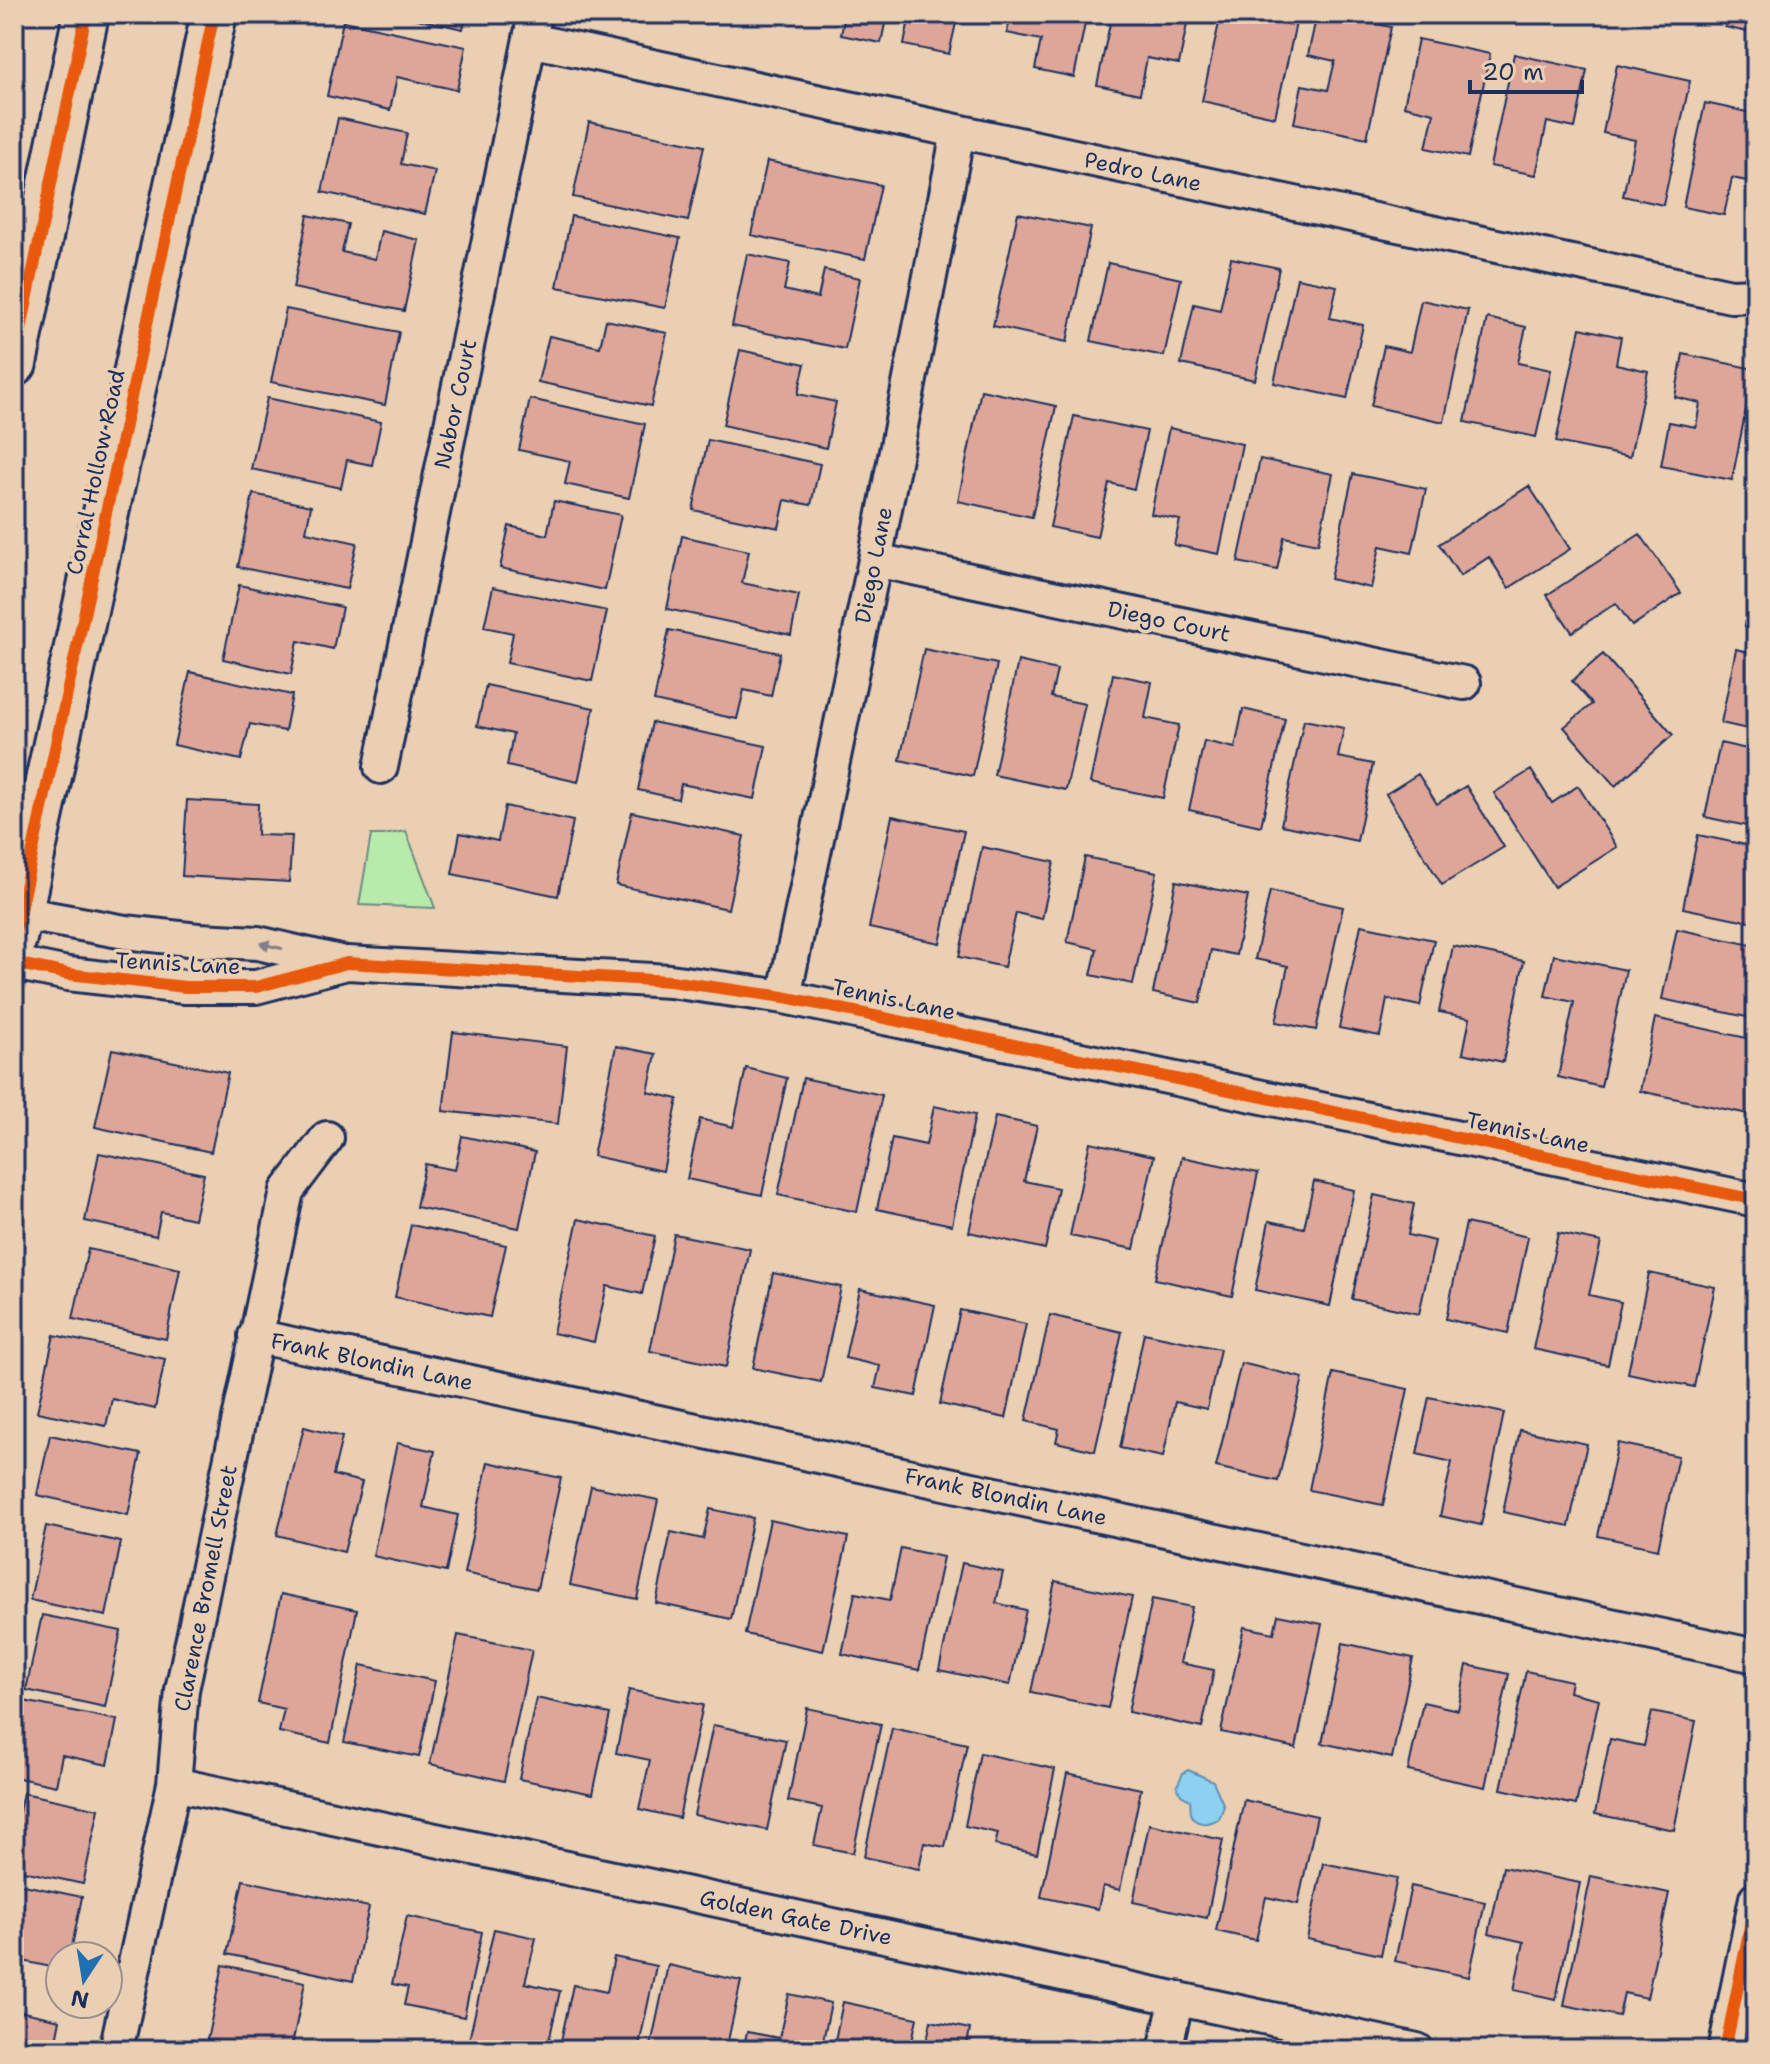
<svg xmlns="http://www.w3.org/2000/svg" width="1770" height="2064" font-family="'Shantell Sans',sans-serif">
<rect width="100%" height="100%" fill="#ebcfb2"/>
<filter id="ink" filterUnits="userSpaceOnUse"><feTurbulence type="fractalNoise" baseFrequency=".0125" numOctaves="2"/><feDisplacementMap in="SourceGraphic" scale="16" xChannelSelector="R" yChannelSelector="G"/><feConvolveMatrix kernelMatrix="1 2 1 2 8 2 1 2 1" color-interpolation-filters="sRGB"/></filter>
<g filter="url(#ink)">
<!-- green -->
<path fill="#b8eaaa" stroke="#6a8c84" stroke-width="2" d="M406,831L435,908L359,905L371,835H383Z"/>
<!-- water -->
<path fill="#8dd0ef" stroke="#5f90b5" stroke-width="2" d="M1188,1770L1213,1781L1224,1806L1219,1819C1209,1824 1195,1827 1191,1813C1190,1809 1191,1804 1190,1800L1181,1795L1177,1786L1183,1773Z"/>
<!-- building -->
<path fill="#dea699" stroke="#1b2f5e" stroke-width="2" d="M395,14H466L463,29Z
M845,14H887L881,43L841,35Z
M910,14H958L949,54L904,45Z
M1011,14H1087L1074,77L1035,69L1041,40L1007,33Z
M1112,14H1189L1179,64L1147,58L1140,94L1097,85Z
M1221,14H1298L1275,117L1202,101Z
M1317,14H1330L1391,27L1367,138L1294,123L1302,85L1328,90L1335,61L1308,55Z
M1728,14H1756V34L1725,27Z
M343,21L466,47L457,90L397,77L390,110L327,96Z
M1418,39L1490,54L1468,157L1426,148L1434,113L1404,106Z
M1514,54L1587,70L1575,128L1547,122L1536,175L1490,166Z
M1617,65L1690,81L1663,205L1623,196L1635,140L1603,133Z
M1705,103L1756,114V183L1732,178L1724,215L1683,207Z
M338,118L407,133L401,164L435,171L425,214L322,192Z
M589,122L704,146L688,221L573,197Z
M767,161L881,185L865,259L751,235Z
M1018,213L1091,228L1067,342L993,326Z
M308,215L348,224L342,252L375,259L381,231L419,240L404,311L293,288Z
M571,216L680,238L665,308L557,287Z
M747,254L790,263L784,290L818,298L824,270L860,278L845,349L732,326Z
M1231,258L1279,268L1255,380L1181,364L1194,304L1220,310Z
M1108,263L1181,279L1164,356L1091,341Z
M1297,278L1337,286L1330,318L1363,325L1347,399L1274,383Z
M1421,300L1468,310L1444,422L1371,406L1384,346L1410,352Z
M286,309L399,332L385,405L271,382Z
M1487,318L1526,327L1518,363L1551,370L1536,437L1465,422Z
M606,320L667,333L651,406L538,382L549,336L600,347Z
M1580,328L1621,337L1616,364L1648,371L1630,457L1556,442Z
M740,350L805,364L798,394L836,402L826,448L723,425Z
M1683,354L1754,369L1732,480L1661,466L1669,422L1696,427L1700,403L1675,397Z
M981,390L1056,406L1032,517L958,501Z
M267,398L381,422L372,465L347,460L341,488L251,469Z
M530,399L645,424L629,498L565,484L570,461L519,450Z
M1074,416L1147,431L1134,489L1109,483L1097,537L1050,527Z
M1169,428L1242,444L1219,554L1174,545L1180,520L1151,514Z
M708,440L820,464L811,505L785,500L779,528L693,510Z
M1260,459L1333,474L1318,544L1284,537L1277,570L1238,562Z
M1353,474L1426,489L1412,553L1380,546L1371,588L1330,579Z
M1529,486L1570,549L1509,588L1489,557L1460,576L1439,544Z
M253,494L311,506L306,532L357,543L347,589L238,567Z
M554,501L621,515L605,590L500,568L509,526L547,535Z
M1640,534L1681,593L1632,626L1616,603L1572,632L1547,595Z
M682,536L749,551L742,583L799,595L791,635L667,609Z
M1756,576V629L1745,626Z
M239,585L342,607L333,649L298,641L291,674L223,659Z
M493,587L607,611L592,681L507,663L513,633L484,627Z
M669,630L780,653L771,696L744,690L737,719L654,701Z
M924,649L997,664L973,776L900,760Z
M1736,649L1756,654V731L1721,723Z
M1603,654L1673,735L1615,786L1564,727L1592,704L1572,681Z
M1018,661L1057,670L1051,697L1085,704L1066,790L994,775Z
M190,672L292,695L285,731L250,724L241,760L174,745Z
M1113,674L1152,682L1145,718L1179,725L1163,798L1090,783Z
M486,685L594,708L578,782L507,766L513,734L477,726Z
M1243,709L1285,719L1261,826L1189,810L1204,741L1235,748Z
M1304,720L1344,728L1338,757L1373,764L1357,841L1281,825Z
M652,722L766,746L755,799L681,784L678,799L638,790Z
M1720,743L1756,751V828L1705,817Z
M1531,770L1552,803L1578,786L1617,847L1554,887L1494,793Z
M1418,774L1437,804L1466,786L1504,847L1442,885L1386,794Z
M187,800L258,804L257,835L292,836L289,882L182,876Z
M505,806L573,821L558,896L452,874L460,833L498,841Z
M632,812L744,836L728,909L616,885Z
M892,816L964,831L940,943L869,928Z
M1698,835L1756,847V923L1683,908Z
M982,847L1054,862L1042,919L1016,913L1004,967L959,957Z
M1085,857L1157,872L1133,984L1091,975L1097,949L1067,942Z
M1176,881L1248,896L1236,955L1211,950L1200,1003L1153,993Z
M1270,891L1343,907L1316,1030L1276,1022L1288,966L1255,959Z
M1361,925L1434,940L1420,1006L1387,999L1380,1036L1339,1028Z
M1677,929L1756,946V1019L1662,999Z
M1453,946L1524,961L1503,1062L1463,1053L1470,1018L1439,1012Z
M1554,955L1626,970L1601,1087L1558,1077L1574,1002L1545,996Z
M1655,1018L1756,1040V1101L1753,1115L1640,1091Z
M453,1032L567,1046L558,1124L443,1111Z
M616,1046L656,1054L648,1092L678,1099L663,1171L593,1156Z
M112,1049L228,1073L211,1152L95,1127Z
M746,1068L787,1078L762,1195L687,1179L700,1119L733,1127Z
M803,1078L882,1095L857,1212L778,1195Z
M934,1106L975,1115L952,1225L877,1209L892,1138L926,1145Z
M995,1117L1037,1126L1024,1181L1058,1188L1045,1249L969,1232Z
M462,1136L535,1152L519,1228L416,1207L425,1164L455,1170Z
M1090,1142L1154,1156L1134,1249L1070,1236Z
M99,1153L204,1174L194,1219L161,1212L156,1236L85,1221Z
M1182,1157L1258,1173L1232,1296L1155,1279Z
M1314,1181L1354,1190L1330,1306L1255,1290L1269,1221L1304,1228Z
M1374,1195L1414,1204L1408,1235L1435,1241L1419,1314L1352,1299Z
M578,1219L655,1236L642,1294L607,1286L594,1342L553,1333Z
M1466,1223L1528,1237L1508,1333L1446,1319Z
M411,1225L506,1245L490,1317L395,1297Z
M1558,1233L1601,1242L1589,1295L1621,1302L1608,1365L1533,1349Z
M674,1234L750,1249L726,1367L650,1351Z
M88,1249L180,1269L166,1339L73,1319Z
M773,1273L841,1287L821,1382L753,1368Z
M1649,1273L1715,1287L1694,1387L1628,1373Z
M860,1289L935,1305L916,1396L875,1388L880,1366L845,1358Z
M960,1310L1026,1324L1006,1418L940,1404Z
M1050,1315L1122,1332L1095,1451L1056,1442L1059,1429L1026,1421Z
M1144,1333L1220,1349L1207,1409L1175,1402L1163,1457L1120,1448Z
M54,1335L165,1359L155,1409L112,1399L106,1426L37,1412Z
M1241,1363L1303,1378L1278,1481L1216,1467Z
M1333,1373L1408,1389L1383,1505L1309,1490Z
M1429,1397L1504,1413L1481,1525L1440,1516L1452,1462L1417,1454Z
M304,1427L342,1437L333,1475L362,1482L344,1552L277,1535Z
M1520,1430L1587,1444L1569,1526L1503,1512Z
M50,1435L141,1454L128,1515L37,1495Z
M397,1443L435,1451L423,1507L458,1515L446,1572L373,1556Z
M1618,1443L1678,1456L1658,1549L1598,1536Z
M488,1462L561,1478L537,1589L464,1573Z
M591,1486L658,1500L637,1599L570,1585Z
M710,1509L753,1518L731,1619L656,1603L671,1532L703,1539Z
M770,1520L848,1537L823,1651L745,1634Z
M46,1526L121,1542L106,1616L30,1600Z
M901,1548L943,1557L919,1670L842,1654L855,1593L890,1600Z
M962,1563L1003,1572L996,1603L1026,1610L1010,1685L939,1670Z
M1055,1581L1132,1597L1108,1708L1031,1692Z
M281,1594L357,1610L330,1743L279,1732L284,1709L258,1703Z
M1152,1599L1192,1607L1180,1663L1214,1670L1202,1728L1128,1712Z
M42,1615L121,1631L105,1707L26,1690Z
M1278,1615L1322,1624L1296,1748L1221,1732L1244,1627L1274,1633Z
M458,1635L532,1650L504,1781L430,1764Z
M1343,1643L1413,1658L1392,1758L1322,1743Z
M361,1665L435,1681L419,1757L344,1742Z
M1467,1665L1509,1674L1485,1787L1408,1771L1423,1702L1458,1710Z
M1526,1671L1571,1681L1569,1692L1599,1699L1576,1805L1501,1789Z
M629,1690L703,1705L679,1818L639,1809L650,1760L616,1753Z
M536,1698L610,1714L593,1794L519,1779Z
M14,1699L117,1720L108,1765L62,1755L56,1786L14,1777Z
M807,1708L881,1724L853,1853L814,1845L822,1808L788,1801Z
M1652,1712L1696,1721L1674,1830L1595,1814L1610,1739L1644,1746Z
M713,1725L786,1740L767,1830L694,1815Z
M892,1728L967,1744L945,1847L924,1843L919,1869L864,1857Z
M980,1753L1055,1769L1037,1854L995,1845L998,1833L965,1826Z
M1067,1773L1141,1789L1120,1890L1103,1886L1098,1909L1041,1897Z
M23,1793L99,1809L83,1884L14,1869V1835Z
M1244,1800L1317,1816L1298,1904L1266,1897L1256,1940L1216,1931Z
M1149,1824L1223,1840L1207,1918L1133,1902Z
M1323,1863L1397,1878L1381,1955L1307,1939Z
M1503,1867L1580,1883L1556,1999L1514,1990L1524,1942L1489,1934Z
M1591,1876L1669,1893L1647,1998L1624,1993L1619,2016L1564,2005Z
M243,1880L369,1907L353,1981L227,1954Z
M14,1883L82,1897L70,1956H60V1969L14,1959Z
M1411,1886L1485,1902L1469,1977L1395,1961Z
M407,1916L482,1932L464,2017L404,2005L408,1987L392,1984Z
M494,1929L536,1938L525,1983L560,1991L547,2050H514L469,2040Z
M614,1957L656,1966L638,2050H559L573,1985L607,1992Z
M223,1965L305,1982L291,2050H253L207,2040Z
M668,1965L741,1981L726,2050H650Z
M14,1974L21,1975L14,2009Z
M789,1994L831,2003L821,2050H743L747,2032L779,2038Z
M843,2002L917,2018L910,2050H833Z
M14,2010L60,2020L54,2050H14Z
M931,2021L970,2029L966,2050H925Z
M1020,2039L1071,2050H1018Z"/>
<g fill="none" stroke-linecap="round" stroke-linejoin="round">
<!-- minor casing -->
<g stroke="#1b2f5e" stroke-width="38">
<path id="minor" d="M530,40L1731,296L1756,295
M875,560L1464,683
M381,767L535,14
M14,912L125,932L198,940L258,943L340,962
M14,963L68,974L185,987H256L347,963L670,981L784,997L1756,1200
M784,997L875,560L958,132
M255,1336L1756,1656
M174,1784L1417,2050
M116,2050L174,1784L182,1690L287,1191L327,1138
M1165,2050L1177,1998
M1725,2050L1756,1898"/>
</g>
<!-- primary casing -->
<g stroke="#1b2f5e" stroke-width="50">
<path id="primary" d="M14,363L86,14
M14,938L214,14"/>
</g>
<!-- minor -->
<use href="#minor" stroke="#ebcfb2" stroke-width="32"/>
<!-- primary -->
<use href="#primary" stroke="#ebcfb2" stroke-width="44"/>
<!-- cycleway casing -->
<g stroke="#ebcfb2" stroke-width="17">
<path id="cycleway" d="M14,363L86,14
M14,938L214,14
M14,963L68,974L185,987H256L347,963L670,981L784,997L1756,1200
M1725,2050L1756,1898"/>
</g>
<!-- cycleway -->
<use href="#cycleway" stroke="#e8590c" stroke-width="12"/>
</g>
<!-- one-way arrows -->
<defs><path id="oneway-solid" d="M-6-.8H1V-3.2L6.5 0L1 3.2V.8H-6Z" transform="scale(2)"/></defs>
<use fill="#837f88" href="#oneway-solid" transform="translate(271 946) rotate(-167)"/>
</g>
<g text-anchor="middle" stroke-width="7" stroke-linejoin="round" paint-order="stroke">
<!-- street labels -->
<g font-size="22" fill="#1b2f5e" stroke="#ebcfb2">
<text transform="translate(1143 171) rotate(12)" y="8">Pedro Lane</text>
<text transform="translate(455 404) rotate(-78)" y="8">Nabor Court</text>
<text transform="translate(95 472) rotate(-78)" y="8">Corral Hollow Road</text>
<text transform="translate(873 565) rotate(-79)" y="8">Diego Lane</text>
<text transform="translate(1169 621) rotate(12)" y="8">Diego Court</text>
<text transform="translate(178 963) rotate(3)" y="8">Tennis Lane</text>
<text transform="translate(894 999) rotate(12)" y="8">Tennis Lane</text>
<text transform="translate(1528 1132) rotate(12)" y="8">Tennis Lane</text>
<text transform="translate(372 1361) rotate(12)" y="8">Frank Blondin Lane</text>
<text transform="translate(1006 1496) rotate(12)" y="8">Frank Blondin Lane</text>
<text transform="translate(205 1588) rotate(-79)" y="8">Clarence Bromell Street</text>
<text transform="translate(796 1917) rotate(12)" y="8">Golden Gate Drive</text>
</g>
</g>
<!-- margin -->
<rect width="1770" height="2064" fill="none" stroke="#ebcfb2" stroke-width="48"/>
<rect x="24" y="24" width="1722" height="2016" fill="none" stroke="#1b2f5e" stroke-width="3" filter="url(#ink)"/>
<!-- north arrow -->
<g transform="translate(84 1980) rotate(192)"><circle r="38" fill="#ebcfb2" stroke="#988f90" stroke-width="2"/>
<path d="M0-6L14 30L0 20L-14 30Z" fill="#1f6fb2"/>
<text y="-12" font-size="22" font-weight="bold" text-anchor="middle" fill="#1b2f5e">N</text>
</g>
<!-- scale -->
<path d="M1470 80v12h112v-12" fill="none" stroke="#1b2f5e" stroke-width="4"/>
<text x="1482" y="80" font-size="24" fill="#1b2f5e" stroke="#ebcfb2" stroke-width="6" paint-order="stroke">20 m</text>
</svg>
